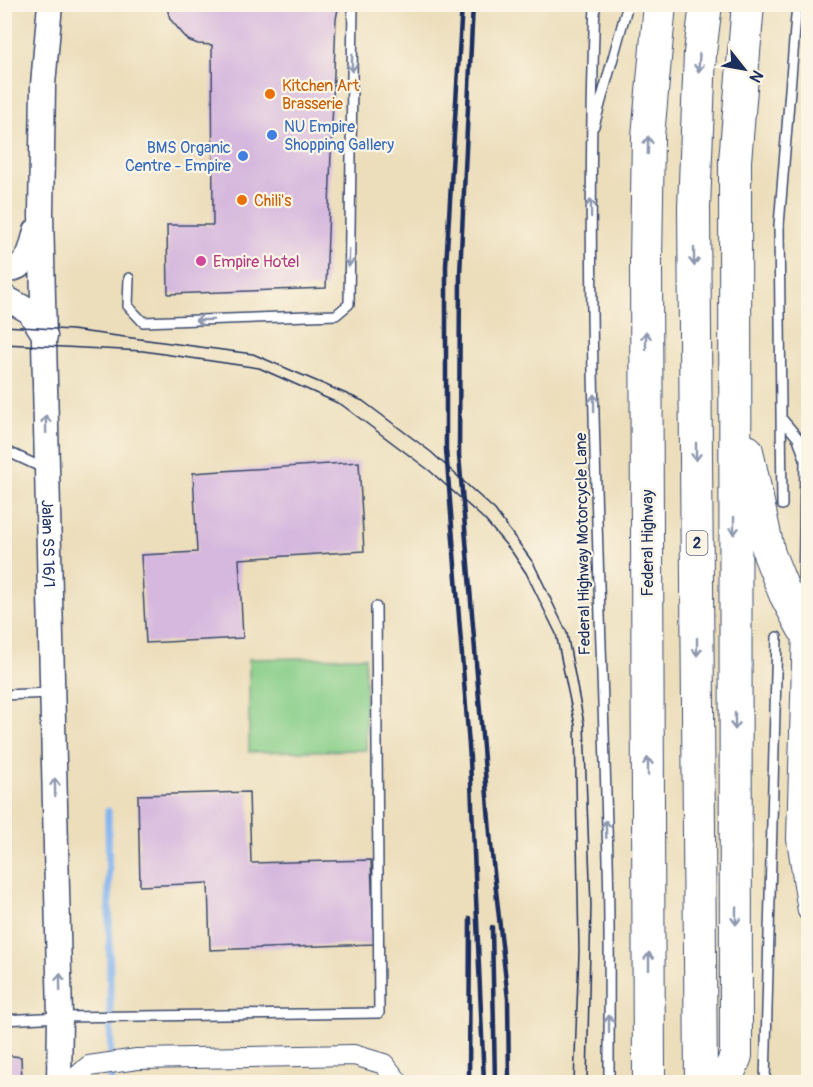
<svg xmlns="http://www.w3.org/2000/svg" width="813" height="1087" font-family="Pangolin,sans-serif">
<rect width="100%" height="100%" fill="#fcf5e5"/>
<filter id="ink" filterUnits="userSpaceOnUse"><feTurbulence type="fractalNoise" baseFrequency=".0167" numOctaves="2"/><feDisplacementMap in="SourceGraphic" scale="12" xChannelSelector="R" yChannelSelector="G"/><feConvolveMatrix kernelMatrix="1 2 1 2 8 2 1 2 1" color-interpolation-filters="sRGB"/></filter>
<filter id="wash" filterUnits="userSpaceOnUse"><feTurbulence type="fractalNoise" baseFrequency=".008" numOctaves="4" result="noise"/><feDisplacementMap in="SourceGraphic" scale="24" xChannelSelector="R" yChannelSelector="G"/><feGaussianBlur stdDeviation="1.35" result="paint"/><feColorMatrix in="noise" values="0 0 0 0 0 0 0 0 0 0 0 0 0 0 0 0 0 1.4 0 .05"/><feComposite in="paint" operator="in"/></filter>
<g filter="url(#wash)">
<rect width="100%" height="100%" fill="#ecdebb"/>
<!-- green -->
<path fill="#87ce88" stroke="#517e73" stroke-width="1.5" d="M365,657L366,750L249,752V659Z"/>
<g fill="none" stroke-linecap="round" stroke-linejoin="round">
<!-- stream -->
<path stroke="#83b4ef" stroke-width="7" d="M108,811L111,1082"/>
</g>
<g id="blocks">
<!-- building -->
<path fill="#d6b8de" d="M166,4H339L336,19L326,288L168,294L167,225H213L212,45L198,44L188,40L170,19Z
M359,462L364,551L239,559L243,638L146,643L141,555L197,552L193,473Z
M249,792L251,863L371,860L374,944L210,950L208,883L140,886L138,795Z
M4,1055L21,1057L22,1082H4Z"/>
</g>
</g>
<g filter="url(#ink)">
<use href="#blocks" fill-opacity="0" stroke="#3a496c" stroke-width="1.5"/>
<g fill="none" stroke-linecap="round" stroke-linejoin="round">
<!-- service casing -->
<g stroke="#3a496c" stroke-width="12">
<path id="service" d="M595,4C584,290 600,575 608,860C610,934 609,1009 609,1082
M594,126L628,4
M129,278L128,306L143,322L336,315L349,304L353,4
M781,418L798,438L805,459L803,606
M4,450L45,469
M782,505L779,225L797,4
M4,695L50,693
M4,1020L60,1017L379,1013L376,607
M765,1082L777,637"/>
</g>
<!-- minor casing -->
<g stroke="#3a496c" stroke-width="22">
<path id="minor" d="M803,628L797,839L808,911
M71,1082L89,1066L137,1059L354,1055L384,1064L398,1082"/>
</g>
<!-- tertiary casing -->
<g stroke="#3a496c" stroke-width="27">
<g id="tertiary">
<path id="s1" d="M50,4L43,85L41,214L60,1017L59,1082"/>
<path d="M4,271C30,267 30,253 36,231"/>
<path d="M4,297L29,311L45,336"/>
</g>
</g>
<!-- trunk casing -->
<g stroke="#3a496c" stroke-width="34">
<path id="trunk" d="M747,451L769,554L785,594L803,628
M649,1082L646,261L648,136L660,4
M701,1082L694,208L700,53L706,4
M725,1082L736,1056L735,161L748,4"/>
</g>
<!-- service -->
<use href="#service" stroke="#fff" stroke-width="9"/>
<!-- minor -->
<use href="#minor" stroke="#fff" stroke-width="20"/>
<!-- tertiary -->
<use href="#tertiary" stroke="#fff" stroke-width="24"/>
<!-- trunk -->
<use href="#trunk" stroke="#fff" stroke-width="32"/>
<!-- tram -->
<path stroke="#1b2f5e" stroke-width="1.5" d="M4,326L72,330L253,354L363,401L431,452L495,510L534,564L567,633L584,723L591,906L587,1082
M4,344L143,351L259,368L342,405L430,471L484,519L512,552L526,573L556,634L575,725L579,952L574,1082"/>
<!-- rail -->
<path stroke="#1b2f5e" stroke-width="4.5" d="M462,4L446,266V449L470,759L484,1082
M473,4L460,274L459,455L491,845L508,999L509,1082
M492,927L495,1082
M469,1082L470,918"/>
</g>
<!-- one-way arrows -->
<defs><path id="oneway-shaft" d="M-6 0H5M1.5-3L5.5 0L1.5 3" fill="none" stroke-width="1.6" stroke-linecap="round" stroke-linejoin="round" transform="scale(1.5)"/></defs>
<g stroke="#8d97ae">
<use href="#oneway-shaft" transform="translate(352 63) rotate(91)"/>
<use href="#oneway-shaft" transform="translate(699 63) rotate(93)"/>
<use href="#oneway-shaft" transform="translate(648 145) rotate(-89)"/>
<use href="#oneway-shaft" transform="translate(591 208) rotate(-91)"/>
<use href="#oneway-shaft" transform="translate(694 257) rotate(90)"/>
<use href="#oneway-shaft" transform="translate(349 258) rotate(91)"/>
<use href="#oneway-shaft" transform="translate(204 320) rotate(178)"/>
<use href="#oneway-shaft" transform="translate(646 340) rotate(-90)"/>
<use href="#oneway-shaft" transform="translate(594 403) rotate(-91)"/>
<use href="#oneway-shaft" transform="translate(46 424) rotate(-91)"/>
<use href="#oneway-shaft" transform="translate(696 452) rotate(90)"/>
<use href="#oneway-shaft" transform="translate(734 526) rotate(90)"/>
<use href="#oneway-shaft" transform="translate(697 647) rotate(90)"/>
<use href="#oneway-shaft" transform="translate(735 721) rotate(90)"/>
<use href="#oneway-shaft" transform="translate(648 766) rotate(-90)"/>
<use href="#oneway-shaft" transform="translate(55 787) rotate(-91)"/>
<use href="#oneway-shaft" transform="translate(606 829) rotate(-92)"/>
<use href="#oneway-shaft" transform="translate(736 916) rotate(90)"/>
<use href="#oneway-shaft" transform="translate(649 961) rotate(-90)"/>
<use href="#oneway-shaft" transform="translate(60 982) rotate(-91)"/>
<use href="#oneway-shaft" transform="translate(609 1024) rotate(-90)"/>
</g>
</g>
<!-- markers -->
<g fill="#e8710a" stroke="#fcf5e5" stroke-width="2">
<circle cx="270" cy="94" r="6"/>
<circle cx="242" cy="200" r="6"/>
</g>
<g fill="#3f7fe0" stroke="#fcf5e5" stroke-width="2">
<circle cx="272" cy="135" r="6"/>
<circle cx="243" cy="156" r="6"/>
</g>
<circle fill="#d1479c" stroke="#fcf5e5" stroke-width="2" cx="201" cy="261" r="6"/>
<g text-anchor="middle" stroke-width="4.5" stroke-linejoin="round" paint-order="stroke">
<!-- shield labels -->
<rect fill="#fcf5e5" stroke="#5e6a86" stroke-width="1.5" x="686.5" y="531" width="21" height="24" rx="4.5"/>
<g font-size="15" font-weight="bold" fill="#1b2f5e">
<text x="697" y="548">2</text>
</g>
<!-- food labels -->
<g font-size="16" fill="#c56008" stroke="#fcf5e5" text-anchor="start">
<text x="282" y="91">Kitchen Art<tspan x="282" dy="18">Brasserie</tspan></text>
<text x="254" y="206">Chili's</text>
</g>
<!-- shop labels -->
<g font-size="16" fill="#366cbe" stroke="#fcf5e5" text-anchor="start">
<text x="284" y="132">NU Empire<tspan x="284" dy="18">Shopping Gallery</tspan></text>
<text x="231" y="153" text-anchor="end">BMS Organic<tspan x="231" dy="18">Centre - Empire</tspan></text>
</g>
<!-- hotel labels -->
<g font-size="16" fill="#b23c85" stroke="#fcf5e5" text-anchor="start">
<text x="213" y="267">Empire Hotel</text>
</g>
<!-- street labels -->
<g font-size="16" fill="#1b2f5e" stroke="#fcf5e5">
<text dy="6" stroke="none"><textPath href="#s1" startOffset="540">Jalan SS 16/1</textPath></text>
<text transform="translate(647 543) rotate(-90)" y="6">Federal Highway</text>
<text transform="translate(582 544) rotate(-91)" y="6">Federal Highway Motorcycle Lane</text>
</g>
</g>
<!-- margin -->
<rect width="813" height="1087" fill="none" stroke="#fcf5e5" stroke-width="24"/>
<!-- north arrow -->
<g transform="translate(744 69) rotate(121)" stroke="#fcf5e5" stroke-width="4.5" paint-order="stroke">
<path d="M0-4.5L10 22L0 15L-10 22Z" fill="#1b2f5e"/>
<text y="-9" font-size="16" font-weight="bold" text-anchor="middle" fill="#1b2f5e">N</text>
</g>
</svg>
